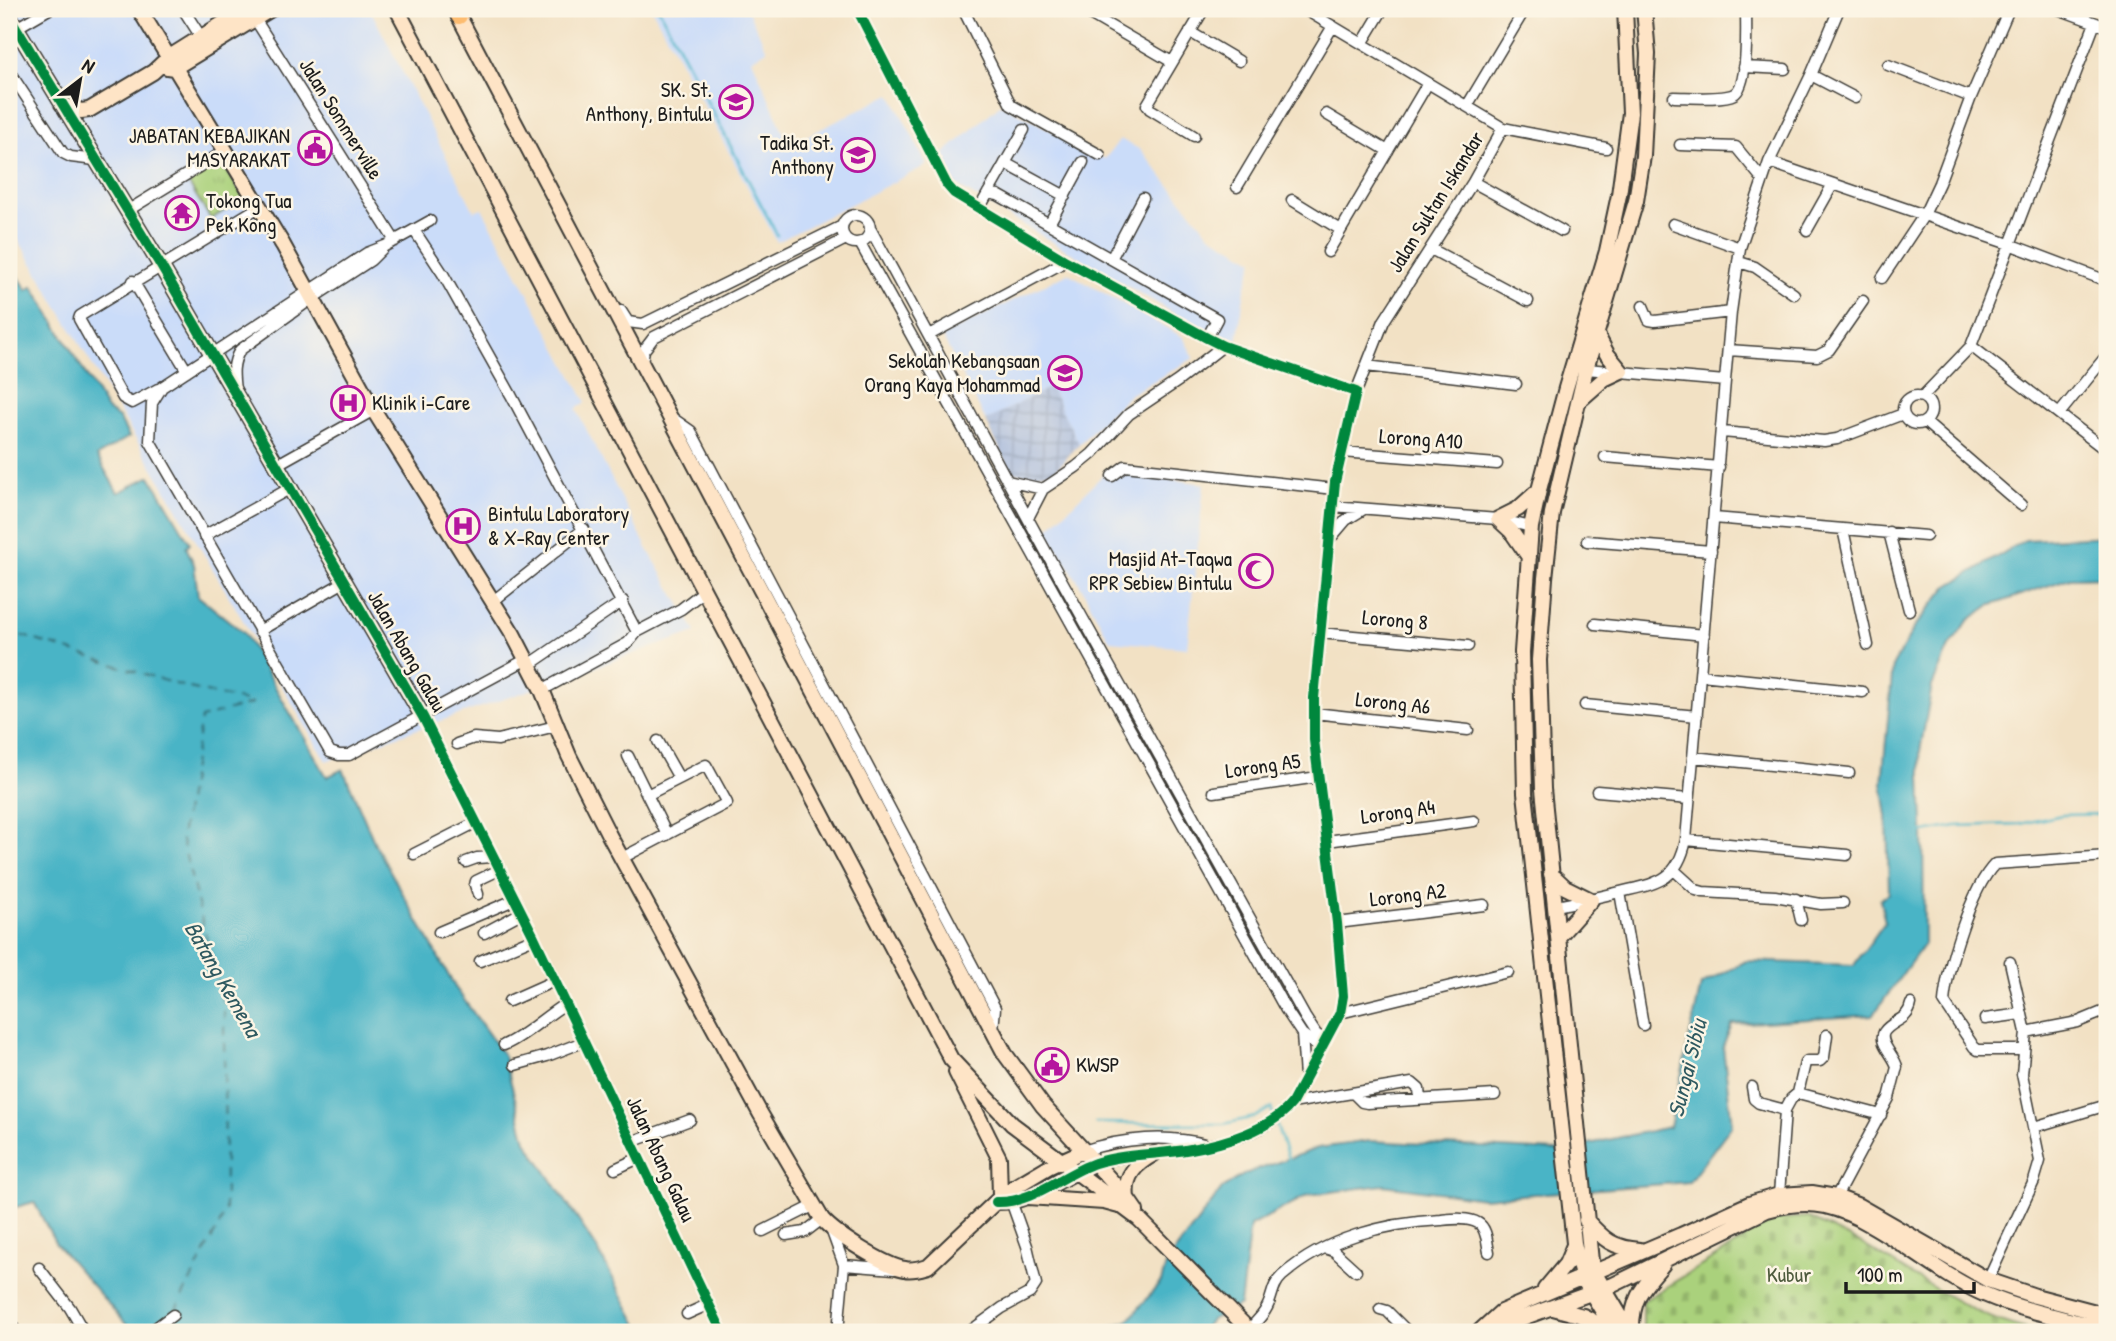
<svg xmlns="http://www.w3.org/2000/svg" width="2116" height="1341" font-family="'Patrick Hand',sans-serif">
<defs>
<pattern id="industrial-grid" width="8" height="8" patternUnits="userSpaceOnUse" patternTransform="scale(1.75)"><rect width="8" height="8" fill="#b7c5de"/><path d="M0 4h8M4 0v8" fill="none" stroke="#9da9be"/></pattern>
<pattern id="cemetery-stones" width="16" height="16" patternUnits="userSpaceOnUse" patternTransform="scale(1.75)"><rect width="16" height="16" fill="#aad17b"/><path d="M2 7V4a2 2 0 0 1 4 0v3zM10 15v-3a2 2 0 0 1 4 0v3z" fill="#92b36a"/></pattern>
<pattern id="park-tufts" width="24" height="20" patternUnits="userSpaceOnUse" patternTransform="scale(1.75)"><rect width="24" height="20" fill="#aad17b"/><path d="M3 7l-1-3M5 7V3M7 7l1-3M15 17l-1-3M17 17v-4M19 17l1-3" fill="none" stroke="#92b36a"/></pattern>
</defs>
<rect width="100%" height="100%" fill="#fcf5e5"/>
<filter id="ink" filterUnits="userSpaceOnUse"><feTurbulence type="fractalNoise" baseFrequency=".0143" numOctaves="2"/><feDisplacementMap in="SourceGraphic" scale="14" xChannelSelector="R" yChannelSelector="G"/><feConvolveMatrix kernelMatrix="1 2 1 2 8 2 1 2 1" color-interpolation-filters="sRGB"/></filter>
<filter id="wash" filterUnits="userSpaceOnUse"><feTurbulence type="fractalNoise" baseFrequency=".00686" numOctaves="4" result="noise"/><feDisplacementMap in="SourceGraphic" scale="28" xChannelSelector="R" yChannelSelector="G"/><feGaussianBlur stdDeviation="1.57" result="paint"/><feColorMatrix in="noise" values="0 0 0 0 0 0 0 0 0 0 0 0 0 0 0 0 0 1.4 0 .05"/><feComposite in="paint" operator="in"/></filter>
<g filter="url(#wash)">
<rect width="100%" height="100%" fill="#f2e1c4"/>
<!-- built -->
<path fill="#cadcf9" d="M9,9H370L474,211L482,208L586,402L576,409L647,548L696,632L326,761L9,224Z
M652,9H747L767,50L752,59L789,145L891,94L927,165L777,242Z
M1001,104L1105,159L1120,139L1141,150L1210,235L1254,260L1245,289L1237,342L1197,327L952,183L940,157Z
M1068,273L1183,337L1194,358L1129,395L1079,444L1050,387L986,421L942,336Z
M1108,470L1204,484L1187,648L1110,641L1079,583L1046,531Z"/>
<!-- industrial -->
<path fill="url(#industrial-grid)" d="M1050,387L1079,444L1054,472L1025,475L1010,471L986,421Z"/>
<!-- cemetery -->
<path fill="url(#cemetery-stones)" stroke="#63764c" stroke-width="2" d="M1807,1217C1825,1226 1843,1234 1860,1243C1919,1276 1979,1326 2048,1332H1647L1643,1327V1301L1732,1247L1768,1220Z"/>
<!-- park -->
<path fill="url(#park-tufts)" stroke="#63764c" stroke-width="2" d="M221,161L244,198L211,219L187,181Z"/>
<!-- water -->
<path fill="#49b4c6" stroke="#326871" stroke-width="2" d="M9,246L16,258L10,263L27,290L33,286L107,410L119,418L129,437L97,456L118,493L150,476L190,543L186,547L194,564L198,596L244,633L327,777L343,769L375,844L455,987L504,1056L526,1141L596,1247L642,1332H133L56,1244L34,1202L9,1209Z
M2107,536V577L2070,578L1989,606L1968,621L1948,649L1932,686L1920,751L1923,823L1924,944L1873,1015L1732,1024L1723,1047L1732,1125L1689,1182L1483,1198L1383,1185L1308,1195L1250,1226L1240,1305L1211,1320L1201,1332H1096L1128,1321L1161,1282L1167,1262L1222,1189L1245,1174L1318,1148L1370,1141L1555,1151L1670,1127L1701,985L1746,961L1854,965L1885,922L1880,900L1889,893L1887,816L1882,783L1893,665L1916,625L1947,587L2025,540Z"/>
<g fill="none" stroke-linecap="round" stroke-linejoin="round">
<!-- stream -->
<path stroke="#49b4c6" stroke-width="2.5" d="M659,9L777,235
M1920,833L1956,826L2020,824L2062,815L2107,814
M1275,1121L1289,1161
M1095,1123L1224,1124L1255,1117L1271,1108L1273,1115"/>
<!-- ferry -->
<path stroke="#2e5960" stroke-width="2" stroke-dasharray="9 7" stroke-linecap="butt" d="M9,626L17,634L185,687L253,703
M175,1311L225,1213L224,1007L181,837L201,718L254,703"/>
</g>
</g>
<g filter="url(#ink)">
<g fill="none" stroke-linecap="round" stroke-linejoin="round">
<!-- street casing -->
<g stroke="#3c3a35" stroke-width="13">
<path id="street" d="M183,9L201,37
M857,9L947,185L954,193L1066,261L1207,338L1223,346L1356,392L1335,482L1314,698V740L1337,923L1343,996L1340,1013L1292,1103C1253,1154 1151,1149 1094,1163
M963,9L1011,105L1100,155
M1095,9L1093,16L1172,62
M1304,9L1503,128L1606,148
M2058,9L2107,27
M255,19L395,241
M16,28L49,9
M1190,32L1239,61
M9,44L21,37
M1362,44L1383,9
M1888,65L1971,97
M1744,67L1785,69
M9,71L63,153L71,157L95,160
M1811,75L1855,98
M1674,97C1687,97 1723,100 1734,94C1749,86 1746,26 1746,9
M1467,106L1525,9
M1326,114L1388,151
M1194,136L1150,109L1147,105L1204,9
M1680,145L1736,147L1763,180
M1769,162L2009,244L2107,281
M1005,163L1065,196
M1473,182L1562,231
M1237,187L1333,26
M988,193L998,195L1217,319L1207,338
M1292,200L1341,230
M979,209L1024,130
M127,211L225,151
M842 229a14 14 0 1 1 28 0a14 14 0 1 1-28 0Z
M430,221L385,246L367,253L162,387L152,403L150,441L330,752L339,755H349L527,659
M1049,224L1083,162
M1673,224L1740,248
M414,230L443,274L511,395L637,632
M871,230L1057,572L1305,1017L1316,1034L1325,1041
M1807,230L1833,184
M860,243L1286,1010L1302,1034L1321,1049
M1431,249L1528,301
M1328,252L1428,83
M1111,259L1143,198
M1739,262L1755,267L1794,294
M1882,278L1924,215L1939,183L1971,97L2009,9
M133,281L187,371
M1643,306L1649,320L1655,321L1731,312
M621,311L628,322L643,324L842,226
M929,335L1066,261
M1971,346L2107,451
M1728,350L1817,356L1829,350L1863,301
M642,362L644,350L654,337L846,239
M1366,366L1516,384
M1586,369L1725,381L1731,312L1740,248L1769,162L1811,75L1839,9
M158,389L132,403L123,398L79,319L80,316L259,207
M235,390C233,374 232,363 240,350L314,297L371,260L382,249
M1356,392L1384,321L1473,182L1503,128
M1903 410a14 14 0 1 1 28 0a14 14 0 1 1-28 0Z
M1922,397L1971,346L2095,23
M2059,414L2107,355
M671,417L691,431L995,1008L993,1030
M1925,422L2021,505
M1722,432L1824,441L1837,439L1903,414
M1342,452L1497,464
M1605,457L1719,467
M276,465L374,410
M1112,476L1125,466L1334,489
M1007,481L1043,489
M1332,506L1498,519L1531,527
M1028,518L1043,489L1076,467L1092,454L1129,414L1178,381L1223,346
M1714,518L1926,536
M1843,529L1868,645
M1889,532L1909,610
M204,536L289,489
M1329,540L1346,520L1364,509
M1587,541L1711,551
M492,602L584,529
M1595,624L1704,635
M259,631L344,582
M1319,633L1468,646
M529,665L623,601
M1701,675L1863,692
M542,690L628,643L637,632L681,609L703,592
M1585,705L1697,716
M1314,713L1468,730
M423,717L533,935L722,1332
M658,741L679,778
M457,744L474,738L498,740L556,726
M628,756L667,835
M1693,757L1849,773
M1597,791L1689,799
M1214,792L1318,777
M1686,840L1847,855
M1327,841L1474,821
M414,854L475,823
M622,858L727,803L706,765L647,795
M466,862L477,858L493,857
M1674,870L1696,890L1703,892L1775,896L1821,904L1843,903
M1620,892L1643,1025
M478,894L475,885L476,881L499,870
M1796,899L1801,920
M1556,906C1578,902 1599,897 1620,892C1657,883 1677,882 1686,840L1725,381
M1337,923L1484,905
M439,932L514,900
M484,933L521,913
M480,961L534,938
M509,1001L554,981
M1340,1013L1508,972
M1985,1019L2022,1014
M2026,1032L2078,1022L2107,1010
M1302,1034L1305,1077
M504,1045C525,1036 544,1017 565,1004
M2023,1050H1978L1974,1047L1944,1002C1947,968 1971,888 1995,864L2107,856
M515,1065L547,1056L583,1042
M1752,1087L1754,1099L1759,1103L1785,1110
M1798,1093L1805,1063L1807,1061H1820L1824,1057L1827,1035
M1354,1094L1362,1102L1367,1103L1495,1095
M1292,1103L1412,1083L1419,1089L1420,1099
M2034,1127L2107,1105
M631,1142L690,1120
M1083,1151C1123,1138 1168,1134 1208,1145
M615,1169L639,1158
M1779,1195L1785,1110L1791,1099L1798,1093L1881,1115
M1836,1197L1889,1098L1897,1067C1895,1056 1878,1043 1884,1032C1892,1020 1908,1021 1911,1004
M831,1229L844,1265L838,1332
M763,1231L813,1206
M786,1235L805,1232L822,1219
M1325,1248L1334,1251L1356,1271
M844,1265L894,1269
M39,1268L70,1308L84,1332
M1988,1280L2034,1181L2040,1161L2022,1074L2026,1032L2010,962
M1380,1309L1387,1311L1408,1332
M687,1314L709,1304
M9,1326L13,1327L16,1332
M1249,1330C1254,1323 1262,1317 1266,1309C1273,1298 1271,1286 1282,1276C1325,1238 1385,1223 1441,1220C1452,1219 1468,1217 1478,1223C1487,1228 1487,1243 1489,1252
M150,1332L173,1315
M969,1332L1002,1308L1030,1293L1036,1284L1027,1246L1011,1201"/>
</g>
<!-- secondary casing -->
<g stroke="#3c3a35" stroke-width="18">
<path id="secondary" d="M139,9L283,245L376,414L513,634L542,690L569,756L609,835L760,1113L822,1219C836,1235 885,1266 905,1269C912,1271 921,1268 928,1266L1006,1192L1048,1167L1083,1151
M397,9L951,1059L1012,1124L1139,1219L1251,1332
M455,9L1005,1054L1043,1106L1127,1198L1136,1211
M9,16L161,266L423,717
M167,67L174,68L271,9
M62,104L81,111L89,110L153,72L168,58L246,9
M1580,400L1604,379L1621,371L1607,354L1597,335
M1529,557L1511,531L1498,519L1518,509L1538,491
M1551,874L1565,887L1591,900L1559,936
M956,1072L999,1158L1000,1196
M1028,1197L1104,1202L1119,1206
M1127,1198C1124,1175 1136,1164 1154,1154
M996,1202C1026,1204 1056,1181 1082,1169
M1586,1220C1604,1240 1613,1248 1640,1250
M1545,1289L1566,1264L1574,1245
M1553,1308L1583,1316L1611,1331
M1487,1326L1511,1322L1613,1285L1767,1210C1785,1205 1806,1202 1825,1206C1879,1218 1932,1272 1984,1294C2023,1311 2066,1319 2107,1329
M1479,1332L1501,1312L1681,1235L1749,1204L1779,1195L1812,1193L1836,1197L1859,1206L1988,1280L2035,1296L2107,1315
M1615,1332L1582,1277L1574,1243L1525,793L1522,652L1531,527L1539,490L1566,388L1607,251L1619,195L1630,113L1625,9
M1630,1332L1594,1272L1591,1261L1543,789L1539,660L1545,578L1552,513L1586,369L1636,201L1643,156L1648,54L1644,9
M1632,1332C1631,1299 1642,1288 1663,1264"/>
</g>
<!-- primary casing -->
<g stroke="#3c3a35" stroke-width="19">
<path id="primary" d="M458,9L459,16"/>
</g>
<!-- street -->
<use href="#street" stroke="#fff" stroke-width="10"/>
<!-- secondary -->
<use href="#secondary" stroke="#fee4c6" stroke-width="14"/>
<!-- primary -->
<use href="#primary" stroke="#fdbc70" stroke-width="16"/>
<!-- cycleway casing -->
<g stroke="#fcf5e5" stroke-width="15">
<path id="cycleway" d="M857,9L947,185L954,193L1066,261L1207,338L1223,346L1356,392L1335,482L1314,698V740L1337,923L1343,996L1340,1013L1292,1103C1272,1129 1223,1144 1191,1149C1160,1155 1126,1153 1095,1163C1063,1174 1032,1204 996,1202
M9,16L161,266L423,717L533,935L722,1332"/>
</g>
<!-- cycleway -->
<use href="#cycleway" stroke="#00873e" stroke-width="10"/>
</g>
</g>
<!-- icons -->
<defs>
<g id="school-ring" transform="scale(1.75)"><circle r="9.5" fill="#fcf5e5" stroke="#b5179e" stroke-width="1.5"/><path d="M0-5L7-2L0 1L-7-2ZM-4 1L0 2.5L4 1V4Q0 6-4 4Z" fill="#b5179e"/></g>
<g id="civic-ring" transform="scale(1.75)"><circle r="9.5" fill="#fcf5e5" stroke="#b5179e" stroke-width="1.5"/><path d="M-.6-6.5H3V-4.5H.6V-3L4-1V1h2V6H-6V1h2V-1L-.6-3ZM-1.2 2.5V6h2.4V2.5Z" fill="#b5179e"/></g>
<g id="temple-ring" transform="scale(1.75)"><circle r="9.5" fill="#fcf5e5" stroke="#b5179e" stroke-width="1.5"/><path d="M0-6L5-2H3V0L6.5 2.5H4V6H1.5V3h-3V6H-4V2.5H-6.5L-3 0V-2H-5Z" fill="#b5179e"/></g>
<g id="hospital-ring" transform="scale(1.75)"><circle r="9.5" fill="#fcf5e5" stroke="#b5179e" stroke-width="1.5"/><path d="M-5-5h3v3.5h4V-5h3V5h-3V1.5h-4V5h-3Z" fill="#b5179e"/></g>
<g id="mosque-ring" transform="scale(1.75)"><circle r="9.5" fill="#fcf5e5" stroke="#b5179e" stroke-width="1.5"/><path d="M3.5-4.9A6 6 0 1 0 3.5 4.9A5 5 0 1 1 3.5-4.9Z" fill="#b5179e"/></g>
</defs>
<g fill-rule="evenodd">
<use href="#school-ring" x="736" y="102"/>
<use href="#civic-ring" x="315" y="148"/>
<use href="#school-ring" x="858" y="155"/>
<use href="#temple-ring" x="182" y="213"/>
<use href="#school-ring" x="1065" y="373"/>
<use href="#hospital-ring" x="348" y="403"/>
<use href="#hospital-ring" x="463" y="526"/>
<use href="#mosque-ring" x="1256" y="571"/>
<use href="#civic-ring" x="1052" y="1065"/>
</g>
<g text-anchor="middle" stroke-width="5" stroke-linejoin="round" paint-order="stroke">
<!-- poi labels -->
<g font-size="21" fill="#1c1c1c" stroke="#fcf5e5" text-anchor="end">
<text x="712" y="97">SK. St.<tspan x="712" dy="24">Anthony, Bintulu</tspan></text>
<text x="290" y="143">JABATAN KEBAJIKAN<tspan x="290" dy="24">MASYARAKAT</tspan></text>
<text x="834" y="150">Tadika St.<tspan x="834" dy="24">Anthony</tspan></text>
<text x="206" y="208" text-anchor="start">Tokong Tua<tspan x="206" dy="24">Pek Kong</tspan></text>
<text x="1040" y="368">Sekolah Kebangsaan<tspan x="1040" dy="24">Orang Kaya Mohammad</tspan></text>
<text x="372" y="410" text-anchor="start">Klinik i-Care</text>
<text x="488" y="521" text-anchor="start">Bintulu Laboratory<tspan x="488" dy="24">&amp; X-Ray Center</tspan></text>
<text x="1232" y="566">Masjid At-Taqwa<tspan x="1232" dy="24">RPR Sebiew Bintulu</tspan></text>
<text x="1076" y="1072" text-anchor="start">KWSP</text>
</g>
<!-- street labels -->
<g font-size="21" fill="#1c1c1c" stroke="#fcf5e5">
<text transform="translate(341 119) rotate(58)" y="7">Jalan Sommerville</text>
<text transform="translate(1436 202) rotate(-58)" y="7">Jalan Sultan Iskandar</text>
<text transform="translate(1421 439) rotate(4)" y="7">Lorong A10</text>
<text transform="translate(1395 620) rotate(5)" y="7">Lorong 8</text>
<text transform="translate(407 651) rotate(60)" y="7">Jalan Abang Galau</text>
<text transform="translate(1393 703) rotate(6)" y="7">Lorong A6</text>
<text transform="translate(1263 766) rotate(-8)" y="7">Lorong A5</text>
<text transform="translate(1398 812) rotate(-8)" y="7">Lorong A4</text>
<text transform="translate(1408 895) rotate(-7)" y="7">Lorong A2</text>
<text transform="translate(661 1159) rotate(65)" y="7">Jalan Abang Galau</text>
</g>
<!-- park labels -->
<g font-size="21" fill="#4e5b3d" stroke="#fcf5e5">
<text x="1789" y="1282">Kubur</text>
</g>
<!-- water labels -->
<g font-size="23" font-style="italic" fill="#2e5960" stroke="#fcf5e5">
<text transform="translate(223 979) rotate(60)" y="8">Batang Kemena</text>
<text transform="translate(1687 1068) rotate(-76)" y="8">Sungai Sibiu</text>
</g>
</g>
<!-- margin -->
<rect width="2116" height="1341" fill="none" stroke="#fcf5e5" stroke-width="35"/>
<!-- north arrow -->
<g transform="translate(80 80) rotate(31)" stroke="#fcf5e5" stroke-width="5" paint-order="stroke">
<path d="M0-5L12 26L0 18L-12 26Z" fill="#1c1c1c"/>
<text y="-10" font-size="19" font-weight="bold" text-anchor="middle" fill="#1c1c1c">N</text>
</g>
<!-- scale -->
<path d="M1846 1282v10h128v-10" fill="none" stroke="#1c1c1c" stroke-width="3.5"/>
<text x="1857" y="1282" font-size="21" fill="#1c1c1c" stroke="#fcf5e5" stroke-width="5" paint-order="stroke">100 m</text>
</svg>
